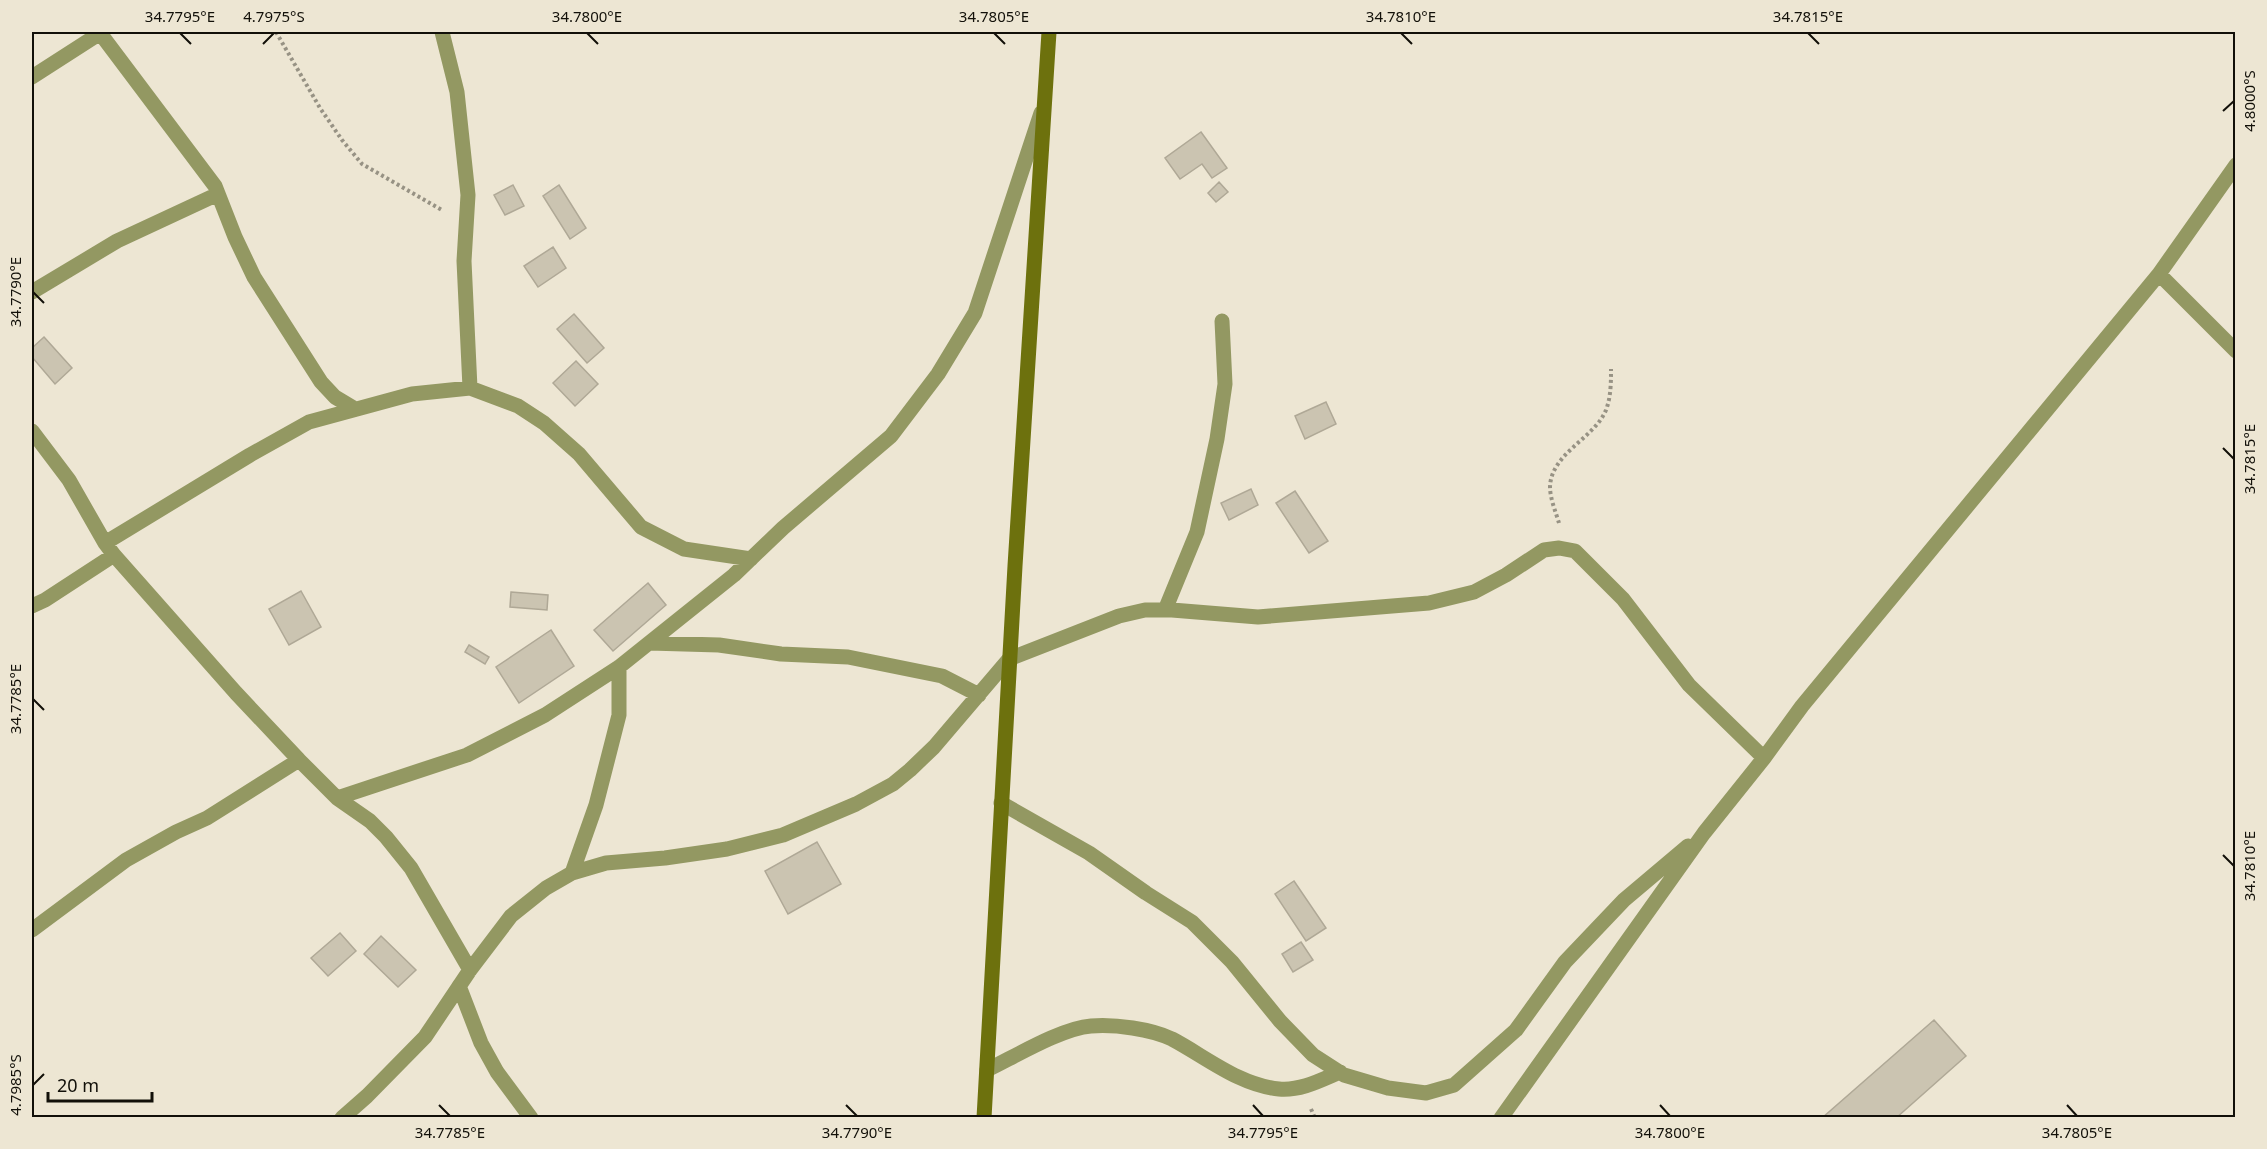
<svg xmlns="http://www.w3.org/2000/svg" width="2267" height="1149" font-family="'Noto Sans',sans-serif">
<rect width="100%" height="100%" fill="#ede6d3"/>
<!-- building -->
<path fill="#cbc4b1" stroke="#afa896" stroke-width="1.5" d="M1201,132L1227,168L1212,178L1202,164L1180,179L1165,158Z
M1219,182L1228,192L1216,202L1208,193Z
M513,185L524,206L505,215L494,195Z
M559,185L586,228L570,239L543,196Z
M553,247L566,268L538,287L524,266Z
M574,314L604,348L587,363L557,329Z
M44,337L72,368L55,384L32,357V348Z
M576,361L598,384L575,406L553,383Z
M1326,402L1336,424L1305,439L1295,416Z
M1251,489L1258,505L1229,520L1221,503Z
M1295,491L1328,541L1309,553L1276,503Z
M648,583L666,605L613,651L594,630Z
M301,591L321,627L289,645L269,609Z
M511,592L548,595L547,610L510,607Z
M551,630L574,666L519,703L496,667Z
M469,645L489,657L485,664L465,652Z
M817,842L841,884L788,914L765,871Z
M1294,881L1326,928L1306,941L1275,894Z
M340,933L356,951L328,976L311,958Z
M381,936L416,970L398,987L364,954Z
M1301,942L1313,960L1293,972L1282,954Z
M1934,1020L1966,1056L1896,1118H1822Z"/>
<g fill="none" stroke-linecap="round" stroke-linejoin="round">
<!-- path -->
<path stroke="#979284" stroke-width="4" stroke-dasharray="3 3" stroke-linecap="butt" d="M276,32L320,108L342,140L362,164L442,210
M1559,523C1556,513 1550,498 1550,487C1551,453 1594,439 1606,410C1611,397 1611,382 1611,369
M1311,1109L1315,1118"/>
<!-- street -->
<path stroke="#939862" stroke-width="15" d="M442,32L457,92L468,195L464,261L470,388
M100,33L215,186L235,237L254,277L321,382L335,397L355,409
M32,77L102,32
M2159,274L2236,351
M32,292L117,241L218,194
M32,431L69,480L105,543L114,555L236,693L299,760L337,798L370,821L386,837L411,868L470,970
M105,543L250,455L309,422L412,394L470,388L518,406L544,423L579,454L641,527L684,549L751,559
M32,606L45,600L114,555
M1165,610L1197,532L1217,439L1225,384L1222,321
M649,643L719,645L781,654L848,657L942,676L979,695
M337,798L467,755L545,715L619,667L734,575L783,528L891,436L938,374L975,313L1041,113
M1001,803L1089,853L1146,893L1192,922L1232,962L1280,1021L1313,1055L1344,1075L1388,1088L1426,1093L1454,1085L1516,1030L1565,962L1624,900L1688,846
M572,873L596,805L619,715V667
M32,930L126,860L176,832L207,818L299,760
M459,986L481,1043L497,1072L531,1118
M987,1070C1014,1057 1062,1028 1091,1026C1115,1024 1151,1029 1172,1039C1206,1057 1239,1085 1279,1089C1301,1091 1321,1080 1340,1072
M342,1118L367,1096L425,1037L470,970L511,916L546,888L572,873L606,863L665,858L727,849L783,835L856,804L893,784L910,770L934,747L1009,659L1119,616L1145,610H1172L1258,617L1429,603L1474,592L1506,575L1544,550L1559,548L1575,551L1623,599L1689,685L1764,758
M1501,1118L1704,833L1764,758L1802,706L2159,274L2236,165"/>
<!-- secondary -->
<path stroke="#6d710d" stroke-width="15" d="M984,1118L1015,566L1049,32"/>
</g>
<!-- ticks -->
<path fill="none" stroke="#121009" stroke-width="2" d="M180,33L191,44M587,33L598,44M994,33L1005,44M1401,33L1412,44M1808,33L1819,44M263,44L274,33M2223,111L2234,101M33,292L44,303M2223,448L2234,459M33,699L44,710M2223,855L2234,866M33,1085L44,1074M439,1105L450,1116M846,1105L857,1116M1253,1105L1263,1116M1660,1105L1670,1116M2067,1105L2077,1116"/>
<!-- border -->
<rect width="2267" height="1149" fill="none" stroke="#ede6d3" stroke-width="66"/>
<!-- scale -->
<path d="M48 1092v9h104v-9" fill="none" stroke="#121009" stroke-width="3"/>
<text x="57" y="1092" font-size="18" fill="#121009" stroke="#ede6d3" stroke-width="4.5" paint-order="stroke">20 m</text>
<rect x="33" y="33" width="2201" height="1083" fill="none" stroke="#121009" stroke-width="2"/>
<g font-size="15" text-anchor="middle" fill="#121009">
<text x="180" y="22">34.7795°E</text>
<text x="274" y="22">4.7975°S</text>
<text x="587" y="22">34.7800°E</text>
<text x="994" y="22">34.7805°E</text>
<text x="1401" y="22">34.7810°E</text>
<text x="1808" y="22">34.7815°E</text>
<text transform="translate(2250 101) rotate(-90)" y="5">4.8000°S</text>
<text transform="translate(16 292) rotate(-90)" y="5">34.7790°E</text>
<text transform="translate(2250 459) rotate(-90)" y="5">34.7815°E</text>
<text transform="translate(16 699) rotate(-90)" y="5">34.7785°E</text>
<text transform="translate(2250 866) rotate(-90)" y="5">34.7810°E</text>
<text transform="translate(16 1085) rotate(-90)" y="5">4.7985°S</text>
<text x="450" y="1138">34.7785°E</text>
<text x="857" y="1138">34.7790°E</text>
<text x="1263" y="1138">34.7795°E</text>
<text x="1670" y="1138">34.7800°E</text>
<text x="2077" y="1138">34.7805°E</text>
</g>
</svg>
